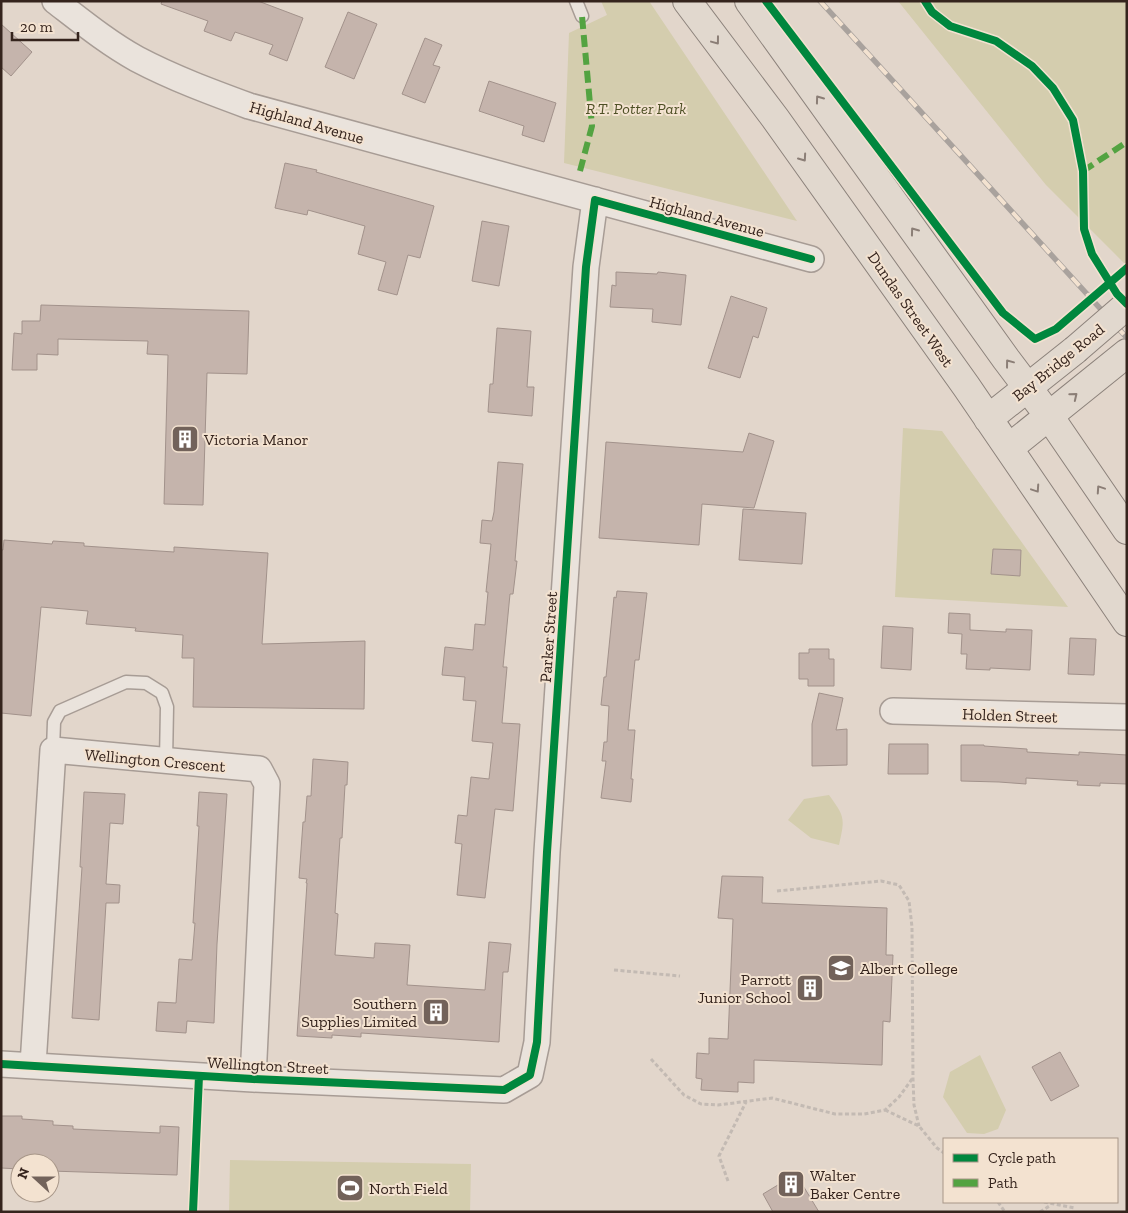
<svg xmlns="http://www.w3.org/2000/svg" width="1128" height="1213" font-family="'Zilla Slab',serif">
<rect width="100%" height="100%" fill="#e2d6cb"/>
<!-- green -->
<path fill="#d4cdae" d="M601,1H649L797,221L564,163L569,33L607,15Z
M898,1H1127V266L1046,185Z
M903,428L942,431L1068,607L895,597Z
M829,795C845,817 845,818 839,845L811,838L788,820L804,799Z
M980,1055L1006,1110L998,1129L984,1134L967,1133L943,1097L950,1072Z
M230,1160L471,1164L470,1212H229Z"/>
<!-- building -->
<path fill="#c5b4ac" stroke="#a2928b" d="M162,1H258L303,18L287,61L269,54L273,45L235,32L231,41L204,31L208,21L161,4Z
M348,12L377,24L354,79L325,67Z
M1,24L32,52L11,76L1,67Z
M425,38L442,45L433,65L440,67L425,103L402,94Z
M489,81L556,103L544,142L522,135L524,126L479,111Z
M285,163L317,170L316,172L434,206L420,258L408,255L397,295L378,290L386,262L358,254L365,226L308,210L307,215L275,208Z
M482,221L509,226L499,286L472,281Z
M616,272L657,274L658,272L686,275L681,325L652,322L653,309L610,307L612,285L616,286Z
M731,296L767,308L758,338L753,336L740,378L708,368Z
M41,305L249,311L247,374L207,373L203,505L164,504L168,355L147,354L148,341L58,339V355L37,354V370H12L14,333L22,334V321H40Z
M497,328L531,331L527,387H534L532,416L488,412L490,384H493Z
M749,433L774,441L754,508L702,504L699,545L599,538L606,442L743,452Z
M498,462L523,464L515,561H517L513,594H510L503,667H507L502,723L520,724L513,811L495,809L485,898L457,895L462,844L455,843L458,815L467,816L471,777L489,779L493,743L472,741L476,701L463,700L465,677L442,675L445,647L473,650L475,624L485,625L488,592H486L491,544L480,543L482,520L492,521L494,512Z
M743,509L806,513L802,564L739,560Z
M4,540L52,544L53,541L84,543V546L174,552V547L268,553L262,644L365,641L364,709L193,707L194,658H182L183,635L135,631L136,628L86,624L88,611L41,607L31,716L1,713V550H3Z
M993,549L1021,550L1020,576L991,574Z
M617,591L647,593L639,660H635L628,730H635L631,779H633L631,802L601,798L606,761H602L604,742H607L609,706L601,705L604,677H606L614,597L616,598Z
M949,613L970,614V630L1006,632V629L1032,630L1030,670L990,668V670L966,669L967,654H961L962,634L948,633Z
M883,626L913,628L911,670L881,668Z
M1070,638L1096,639L1094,675L1068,674Z
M809,649H829V659H834V686H808V679H799V653H809Z
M819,693L843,698L836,730L847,729V765L812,766V724Z
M889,744H928V774H888Z
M961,745H984V746L1027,749V752L1079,755V752L1127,755V784L1100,783V786L1077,785L1078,781L1026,778V784L999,782L961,781Z
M313,759L348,762L347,785H345L342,838H340L335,913L338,914L335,955L374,958L375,943L410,945L407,985L485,990L489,942L511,944L508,972H503L499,1042L361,1033V1037L332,1035V1038L297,1036L307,883H306L307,879L299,878L303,822H305L307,796H311Z
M84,792L125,794L123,824L110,823L106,884L120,885L119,903H106L99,1020L72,1018L82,867H80Z
M199,792L227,794L217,944L214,1023L187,1021L186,1033L156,1031L158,1002L176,1003L179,959L192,960L195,923H193L199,826H197Z
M722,876L763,877L762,903L887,908L886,955H893L890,1022L883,1021L882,1065L754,1060V1083L738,1082V1092L701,1090L702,1079L696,1078L697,1053L709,1054V1038L728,1039L733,919L718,918Z
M1060,1052L1079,1086L1051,1101L1032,1067Z
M1,1116H22V1119L53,1121V1125L73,1126V1129L160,1133V1126L179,1127L177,1175L50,1171V1163H20V1169L1,1168Z
M796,1174L819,1212H773L763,1194Z"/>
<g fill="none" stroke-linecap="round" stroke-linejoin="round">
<!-- service casing -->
<g stroke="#a79c95" stroke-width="15">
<path id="service" d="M576,1L582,16
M53,750L54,722L60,711L126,682L146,683L162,693L167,707L166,761"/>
</g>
<!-- minor casing -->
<g stroke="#a79c95" stroke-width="28">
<path id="minor" d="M55,1C81,21 108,43 137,59C173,78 211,92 249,106L811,259
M893,711L1127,717
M1,1064L253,1079L504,1090L530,1075L537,1042L547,852L586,267L595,200
M33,1065L53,750L259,769L267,784L253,1079"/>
</g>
<!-- primary casing -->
<g stroke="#8c827b" stroke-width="30">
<path id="primary" d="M687,1L775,118L966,386L1127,622
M749,1L1006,359L1049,416L1127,530
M988,419L1075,350
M1009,448L1127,353"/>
</g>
<!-- path -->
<path stroke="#c3bab3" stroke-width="3" stroke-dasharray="4 2.5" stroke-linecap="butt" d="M777,891L881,881L899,885L909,901L912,927L913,1079L914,1105L919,1126
M614,970L680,976
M651,1059L684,1095L701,1104L718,1105L772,1098L835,1114H864L885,1110L899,1097L912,1079
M885,1110L919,1126L937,1148L944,1153
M728,1181L719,1156L746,1102
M998,1202L1005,1212
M1044,1202L1075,1208
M1040,1212L1051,1205"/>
<!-- service -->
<use href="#service" stroke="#eae3dc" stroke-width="12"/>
<!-- minor -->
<use href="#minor" stroke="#eae3dc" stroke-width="25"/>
<!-- primary -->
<use href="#primary" stroke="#e1d8ce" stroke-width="28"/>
<!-- rail casing -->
<g stroke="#a9a29d" stroke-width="5.5">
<path id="rail" d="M820,1L1127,338"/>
</g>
<!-- rail -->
<use href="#rail" stroke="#f3e2d0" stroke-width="4" stroke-dasharray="11" stroke-linecap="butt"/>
<!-- primary-bridge casing -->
<g stroke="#8c827b" stroke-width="30" stroke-linecap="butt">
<path id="primary-bridge" d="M1075,350L1127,305"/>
</g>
<!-- primary-bridge -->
<use href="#primary-bridge" stroke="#e1d8ce" stroke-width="28"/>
<!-- quiet -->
<path stroke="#53a341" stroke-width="6" stroke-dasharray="12 6" stroke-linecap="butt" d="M580,171L592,126L582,16
M1083,171L1127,142"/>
<!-- cycleway casing -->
<g stroke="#f3e2d0" stroke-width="11">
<path id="cycleway" d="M766,1L1003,313L1035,339L1056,329L1127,268
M925,1L932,12L950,26L996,41L1032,66L1053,88L1073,120L1083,171L1084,229L1092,254L1117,294L1127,304
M1,1064L253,1079L504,1090L530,1075L537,1042L547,852L586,267L595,200L811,259
M193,1212L199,1076"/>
</g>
<!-- cycleway -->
<use href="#cycleway" stroke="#00873e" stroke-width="8"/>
</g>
<!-- one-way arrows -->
<defs><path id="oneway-chevron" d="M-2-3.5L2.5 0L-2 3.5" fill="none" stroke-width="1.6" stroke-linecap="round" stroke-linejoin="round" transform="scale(1.25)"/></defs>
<g stroke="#8b7e76">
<use href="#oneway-chevron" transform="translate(716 41) rotate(53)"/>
<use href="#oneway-chevron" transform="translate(819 99) rotate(-126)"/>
<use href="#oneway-chevron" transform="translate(803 158) rotate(55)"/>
<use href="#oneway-chevron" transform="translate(914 231) rotate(-126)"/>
<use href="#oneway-chevron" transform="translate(1009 363) rotate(-127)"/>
<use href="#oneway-chevron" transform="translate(1074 396) rotate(-39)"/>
<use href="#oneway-chevron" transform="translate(1036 489) rotate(56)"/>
<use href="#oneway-chevron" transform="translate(1100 489) rotate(-124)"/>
</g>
<!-- icons -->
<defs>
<g id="building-square" transform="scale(1.4375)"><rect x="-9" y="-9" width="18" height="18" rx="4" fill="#72625a" stroke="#f3e2d0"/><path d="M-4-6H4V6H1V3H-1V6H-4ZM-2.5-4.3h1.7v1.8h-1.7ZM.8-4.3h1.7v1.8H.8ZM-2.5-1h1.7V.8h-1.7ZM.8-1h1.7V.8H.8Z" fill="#fff"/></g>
<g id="school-square" transform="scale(1.4375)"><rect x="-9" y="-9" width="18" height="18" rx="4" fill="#72625a" stroke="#f3e2d0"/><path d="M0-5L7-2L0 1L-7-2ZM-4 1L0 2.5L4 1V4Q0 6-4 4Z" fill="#fff"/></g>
<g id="stadium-square" transform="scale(1.4375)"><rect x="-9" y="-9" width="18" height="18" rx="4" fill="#72625a" stroke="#f3e2d0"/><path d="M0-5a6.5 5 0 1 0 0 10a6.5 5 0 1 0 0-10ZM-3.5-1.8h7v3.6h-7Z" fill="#fff"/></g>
</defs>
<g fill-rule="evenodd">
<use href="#building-square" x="185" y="439"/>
<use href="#school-square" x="841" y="968"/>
<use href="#building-square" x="810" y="988"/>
<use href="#building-square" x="436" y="1012"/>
<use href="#building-square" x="791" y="1184"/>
<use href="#stadium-square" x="350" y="1188"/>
</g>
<g text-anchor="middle" stroke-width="4" stroke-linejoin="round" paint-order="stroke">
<!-- park labels -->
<g font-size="16" font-style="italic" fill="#4e5025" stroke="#f3e2d0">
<text x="636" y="114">R.T. Potter Park</text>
</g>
<!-- street labels -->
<g font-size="16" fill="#35241d" stroke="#f3e2d0">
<text transform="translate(307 122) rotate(16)" y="6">Highland Avenue</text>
<text transform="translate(707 216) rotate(15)" y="6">Highland Avenue</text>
<text transform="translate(911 309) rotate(55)" y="6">Dundas Street West</text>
<text transform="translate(1058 362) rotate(-39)" y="6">Bay Bridge Road</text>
<text transform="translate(548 637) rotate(-86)" y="6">Parker Street</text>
<text transform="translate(1010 715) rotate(2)" y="6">Holden Street</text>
<text transform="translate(155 760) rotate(5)" y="6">Wellington Crescent</text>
<text transform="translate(268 1065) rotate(3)" y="6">Wellington Street</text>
</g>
<!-- poi labels -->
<g font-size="16" fill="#35241d" stroke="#f3e2d0" text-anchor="start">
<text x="204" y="445">Victoria Manor</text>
<text x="860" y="974">Albert College</text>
<text x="791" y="985" text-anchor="end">Parrott<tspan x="791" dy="18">Junior School</tspan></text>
<text x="417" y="1009" text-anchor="end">Southern<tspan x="417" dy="18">Supplies Limited</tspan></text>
<text x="810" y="1181">Walter<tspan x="810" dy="18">Baker Centre</tspan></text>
<text x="369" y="1194">North Field</text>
</g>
</g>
<!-- border -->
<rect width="1128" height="1213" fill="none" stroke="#35241d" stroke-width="5"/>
<!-- legend -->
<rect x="943" y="1138" width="175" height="65" fill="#f3e2d0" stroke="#a79688"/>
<rect x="953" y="1154" width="25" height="8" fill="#00873e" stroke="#a79688"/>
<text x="988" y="1163" font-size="15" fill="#35241d">Cycle path</text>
<rect x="953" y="1179" width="25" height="8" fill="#53a341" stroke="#a79688"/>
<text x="988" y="1188" font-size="15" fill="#35241d">Path</text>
<!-- north arrow -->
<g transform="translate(35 1178) rotate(291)"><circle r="24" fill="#f3e2d0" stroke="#a79688"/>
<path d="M0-4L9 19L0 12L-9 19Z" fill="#72625a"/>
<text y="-8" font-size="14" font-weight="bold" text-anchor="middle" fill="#35241d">N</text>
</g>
<!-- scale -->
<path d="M12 32v8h66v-8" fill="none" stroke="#35241d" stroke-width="2.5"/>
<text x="20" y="32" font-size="15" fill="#35241d" stroke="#f3e2d0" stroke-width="4" paint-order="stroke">20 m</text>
</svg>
